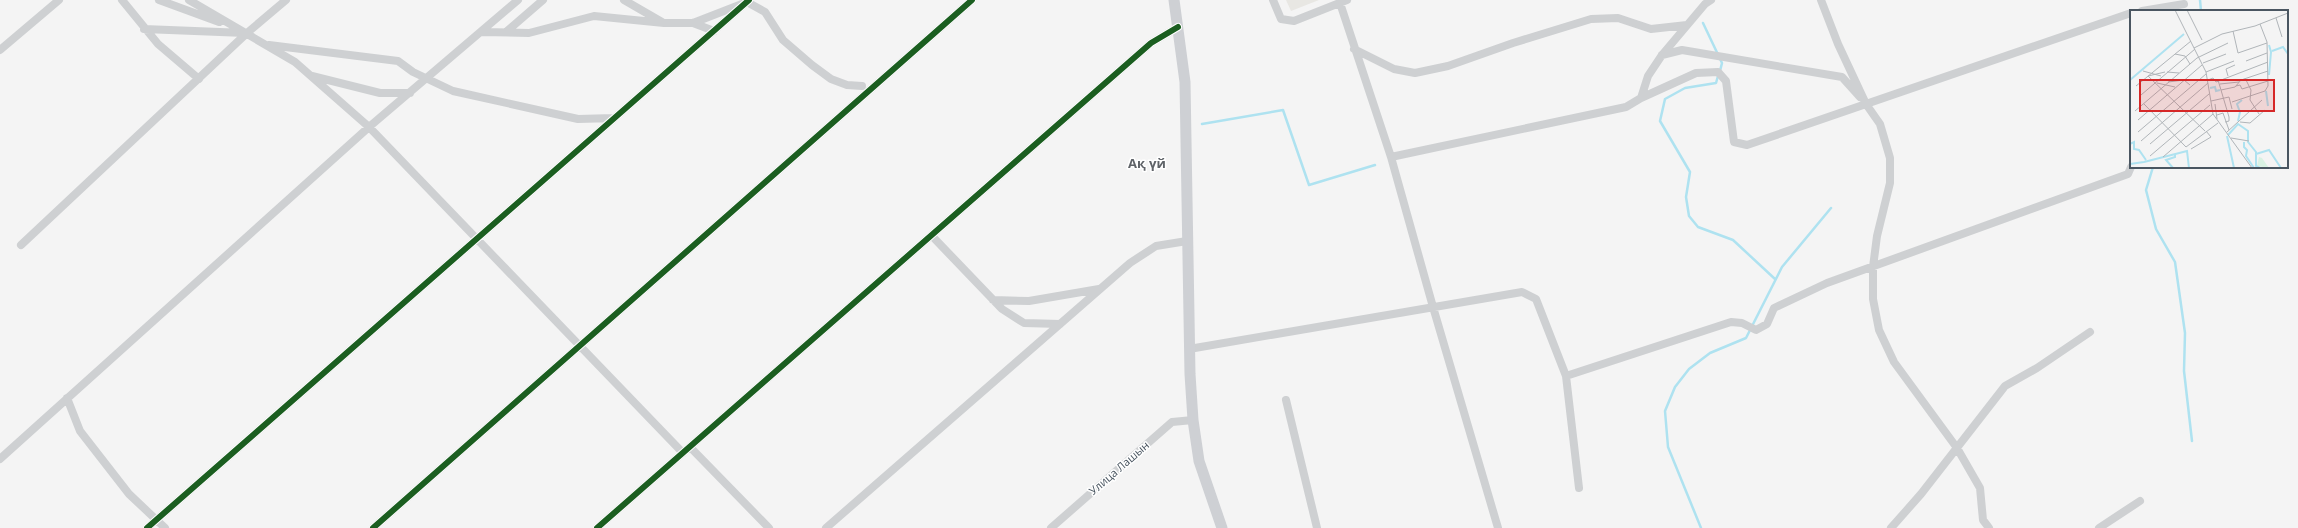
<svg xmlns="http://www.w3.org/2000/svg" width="2298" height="528" font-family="'Open Sans',sans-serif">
<rect width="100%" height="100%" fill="#f4f4f4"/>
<!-- commercial -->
<path fill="#e8e7e3" d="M1286,0H1319L1291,11Z"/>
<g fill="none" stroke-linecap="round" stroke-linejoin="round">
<!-- stream -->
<path stroke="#aee2f0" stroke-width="2.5" d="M2200,0L2201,11
M1703,23L1722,63L1720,71
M1718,76L1716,83L1685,88L1665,99L1660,121L1690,172L1686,197L1689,216L1698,227L1733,240L1775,279
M1202,124L1283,110L1309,185L1375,165
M2153,167L2146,190L2156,229L2175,262L2185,333L2184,371L2192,441
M1701,528L1668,447L1665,411L1675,387L1689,369L1710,353L1746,338L1782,267L1831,208"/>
<!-- street -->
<path stroke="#ced0d2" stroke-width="8" d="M122,0L158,44L199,79
M159,0L219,22
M189,0L295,62L369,127L683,453
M624,0L662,22
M1273,0L1281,19L1294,21L1347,0
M1821,0L1838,44L1866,104L1880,124L1890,158V183L1877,236L1873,267V299L1879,330L1894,362L1957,448L1980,488L1983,520L1989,528
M1340,3L1391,157L1433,307L1498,528
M2142,11L2184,4
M693,23L714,31
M144,29L245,33
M481,32L529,33L594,16L664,23H693L747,2L765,12L783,40L812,65L831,79L847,85L862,86
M506,32L543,0
M269,45L398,61L413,72L453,91L578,119L614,118
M1354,49L1394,69L1415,73L1448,66L1513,43L1591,19L1618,18L1651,29L1687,25
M0,50L59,0
M1662,55L1682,50L1842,77L1860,97
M312,76L380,93H410
M1641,98L1696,73L1718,72L1726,81L1734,142L1747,145L2131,13
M1391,157L1626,107L1641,98L1648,76L1662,55L1705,4L1711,0
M932,236L1002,309L1024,323L1060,324
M21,245L247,33L286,0
M993,300L1029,301L1099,289
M1189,349L1522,292L1536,299L1566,376L1579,488
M1566,376L1731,322L1742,323L1756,330L1767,324L1774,308L1827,283L2128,174L2131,167
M67,398L80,431L129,494L165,528
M1286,400L1317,528
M690,447L769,528
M0,459L369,127L518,0
M147,528L749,0
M373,528L972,0
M597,528L1151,43L1178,27
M826,528L1130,263L1156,246L1187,241
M1051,528L1172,422L1193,420
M1891,528L1921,494L2005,386L2037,368L2090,332
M2099,528L2140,501"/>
<!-- secondary -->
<path stroke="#ced0d4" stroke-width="11" d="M1174,0L1185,82L1190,374L1193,420L1199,461L1222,528"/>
<!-- cycleway casing -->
<g stroke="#fff" stroke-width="8">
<path id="cycleway" d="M147,528L749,0
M373,528L972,0
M597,528L1151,43L1178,27"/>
</g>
<!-- cycleway -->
<use href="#cycleway" stroke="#1b5e20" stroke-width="6"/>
</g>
<g text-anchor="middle" stroke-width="3" stroke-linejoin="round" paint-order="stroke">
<!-- street labels -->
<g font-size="11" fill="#4a5661" stroke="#fff">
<text transform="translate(1119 468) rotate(-41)" y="4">Улица Лашын</text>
</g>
<!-- quarter labels -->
<g font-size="13" font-weight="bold" fill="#5f6368" stroke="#fff">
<text x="1147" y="168">Ақ үй</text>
</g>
</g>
<!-- overview -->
<g transform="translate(2130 10)">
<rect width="158" height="158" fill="#f4f4f4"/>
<path d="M129,147L132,148L139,158L127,156Z" fill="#d9f2e3"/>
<path fill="none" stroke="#aee2f0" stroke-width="2" d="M139,35L141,42L139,65M142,41L153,37L158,44M0,70L54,24M80,78L85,77L86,81L90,80M136,81L138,96M108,111L110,102L107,94L112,90M98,125L108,114L118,121V132L126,142V156L130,158M97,126L104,158M0,132V134L4,132V139L9,140L16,150M114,132V137L117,140L116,146L124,158M126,144L139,140L151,158M14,152L57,141L59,158M0,154L14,152M43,158L36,150L45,147V144"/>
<path fill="none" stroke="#b0b5b9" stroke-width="1" d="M45,0L76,62L83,104L122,158M57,0L72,30M146,8L152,27M103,21L108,43L137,33M64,38L92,24L125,16L158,3M45,44L55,46L60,54M116,51L137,43M73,53L96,44M13,61L31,66M35,62L18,66L50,97M37,62L49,63M76,62L104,51M98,66L96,59L105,55M115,68L121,80L120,90L129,104M78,70L83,68L86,72L138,52M88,70L99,107V111L95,112M38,72L54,70L60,75M27,73L45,77M90,74L109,72M6,76L61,31M106,76L110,75L112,79L138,71M91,80L105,77L111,70L138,61M11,85L65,39M81,91L99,87L102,99M102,92L135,81L138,76L137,32L130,14M14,94L56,137L88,113M85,94L87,109M50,97L75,121M5,101L67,48L98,33M87,105L93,103L99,120M8,110L72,55M110,112L120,113L135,100M8,122L76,64M97,122L132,90M101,128L119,131M11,131L78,73M20,134L79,84M61,139L81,127L76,121M20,146L80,95M33,147L83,104"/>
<path fill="#d62828" fill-opacity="0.15" stroke="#d62828" stroke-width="2" d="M10,70H144V101H10Z"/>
<rect width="158" height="158" fill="none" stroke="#4a5661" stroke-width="2"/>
</g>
</svg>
